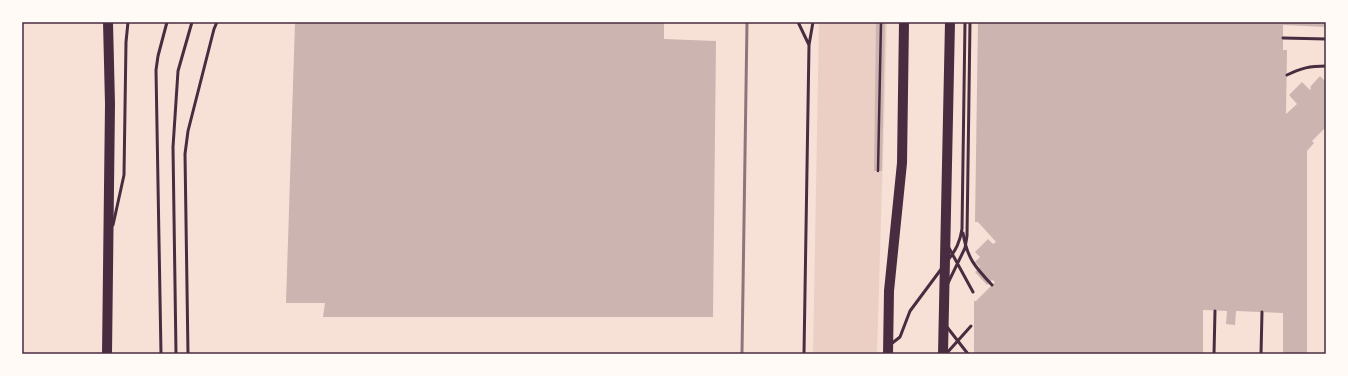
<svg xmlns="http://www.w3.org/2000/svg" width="1348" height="376" font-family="'Times New Roman',serif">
<rect width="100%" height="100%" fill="#f7e1d7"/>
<!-- green -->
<path fill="#ebcfc5" d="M819,22H887L877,354H813Z"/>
<!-- building -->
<path fill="#ccb4b1" d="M295,22H664V39L716,41L713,317H323L325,303H286Z
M876,22H885L882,171H874Z
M978,22H1326V27L1283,25V50H1287L1286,114L1297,104L1289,95L1302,82L1310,90L1311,88L1310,87L1320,76L1326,82V127L1312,141L1314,143L1307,151V354H1283V313L1236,311L1235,325L1226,324L1227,311L1203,310V354H974V301H976L995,282L992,280L987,285L975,272L980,267L975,262L980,257L975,252L988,239L993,244L996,242L978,222H975Z"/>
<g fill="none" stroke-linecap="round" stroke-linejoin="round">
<!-- path -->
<path stroke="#4a2c40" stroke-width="2.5" d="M878,171L881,22"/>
<!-- service -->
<path stroke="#4a2c40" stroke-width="3" d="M798,22L809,45
M1283,38L1326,39
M1287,75C1301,68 1310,66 1326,66
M113,225L124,175L126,42L128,22
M963,233C967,258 975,267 992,285
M949,248L973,292
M948,260C956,250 960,242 962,229L965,22
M948,283L965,248L967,236L970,22
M947,327L968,354
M891,344L900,337L910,311L942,268
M161,354L156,70L158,56L167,22
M176,354L173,147L178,71L192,22
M188,354L185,154L188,131L214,29L217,22
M804,354L809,45L813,22
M946,354L971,326
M1214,354L1215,311
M1261,354L1262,312"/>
<!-- primary -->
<path stroke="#4a2c40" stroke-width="10" d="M107,354L110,104L108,22
M888,354L889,291L902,163L904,22
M943,354L950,22"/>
<!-- rail -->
<path stroke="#8f747c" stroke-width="3" d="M742,354L747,22"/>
</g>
<!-- border -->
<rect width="1348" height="376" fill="none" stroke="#fffaf5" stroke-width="46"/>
<rect x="23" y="23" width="1302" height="330" fill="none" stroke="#4a2c40" stroke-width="1.5"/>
</svg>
